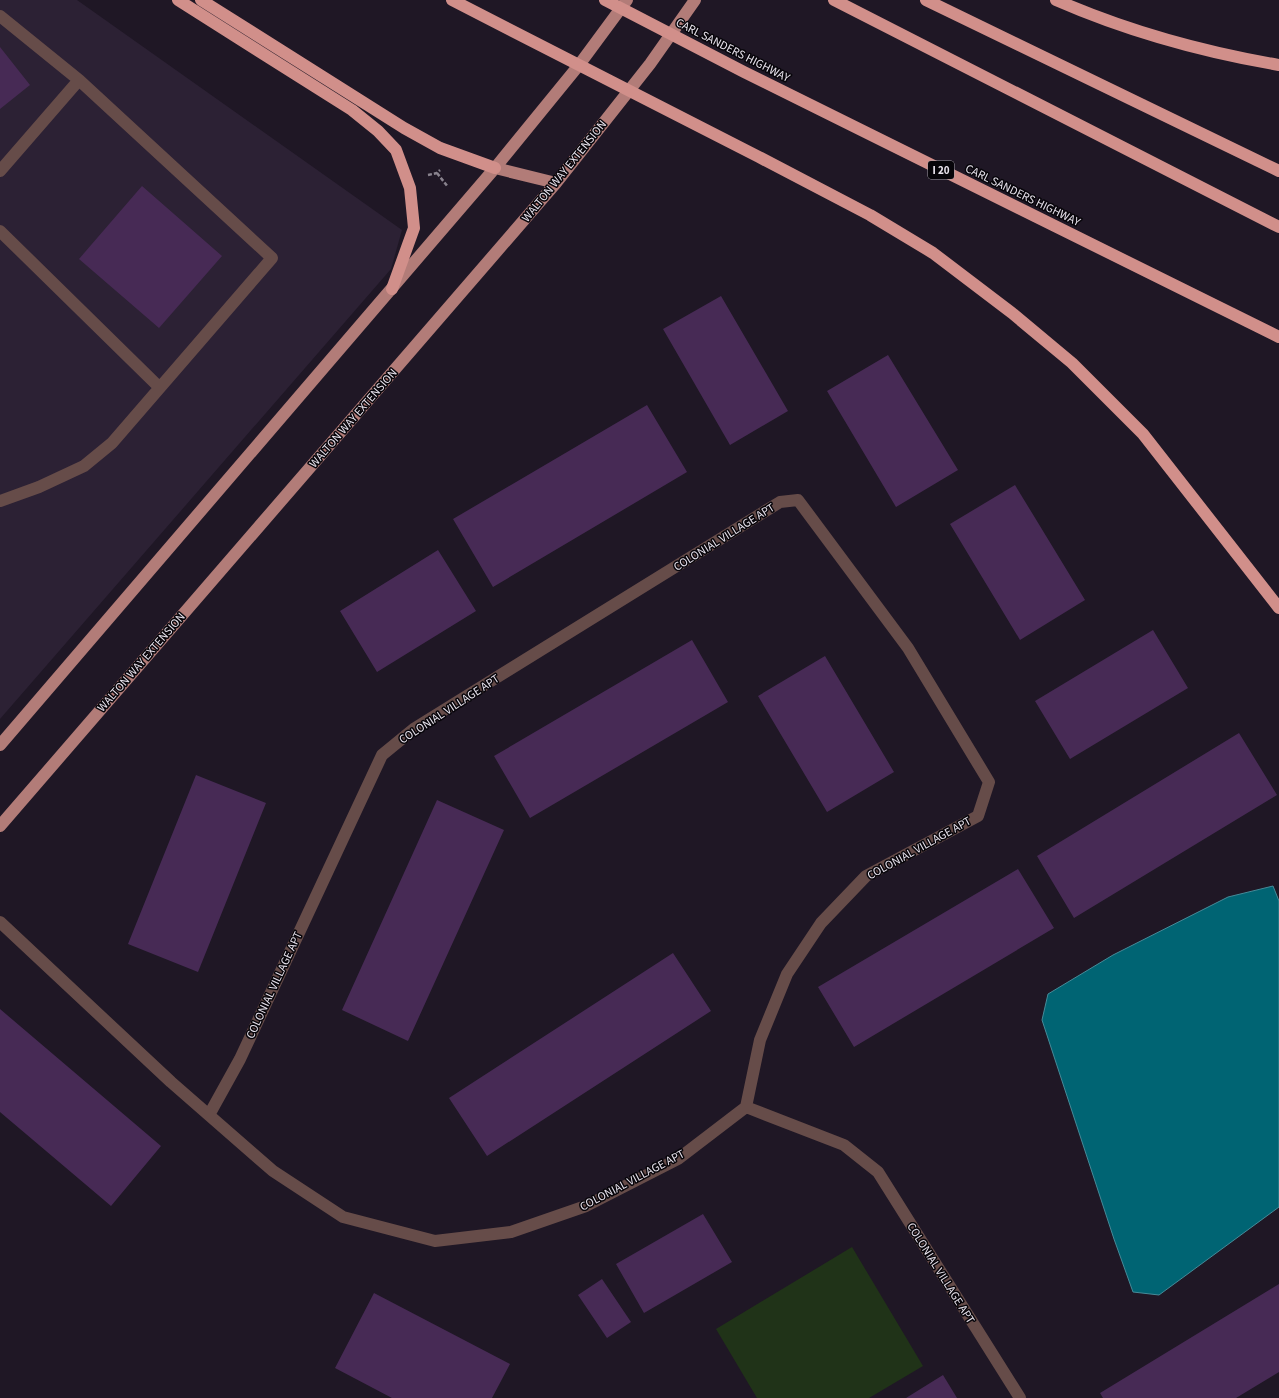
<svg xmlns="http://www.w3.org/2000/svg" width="1279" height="1398" font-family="'Source Sans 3',sans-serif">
<rect width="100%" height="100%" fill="#1f1725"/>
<!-- built -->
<path fill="#2c2134" d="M0,0H77L402,230L391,269L0,719Z"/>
<!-- green -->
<path fill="#203318" d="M852,1247L923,1366L869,1398H757L716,1329Z"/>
<!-- water -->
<path fill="#006473" stroke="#468a98" d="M1273,886L1279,901V1207L1159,1295L1133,1292L1114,1239L1042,1020L1048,994L1113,955L1228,897Z"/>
<!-- building -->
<path fill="#472a55" d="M0,47L30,85L0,109Z
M142,186L222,256L159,328L79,259Z
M721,296L788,411L730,445L663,329Z
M888,355L958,470L896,507L827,391Z
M647,405L687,472L493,587L453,519Z
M1015,485L1085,600L1020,640L950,524Z
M438,550L476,611L377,672L340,611Z
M1153,630L1188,688L1070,759L1035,701Z
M692,640L728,702L530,818L494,756Z
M825,656L894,772L827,812L758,696Z
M1239,733L1277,795L1074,918L1037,856Z
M196,775L266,803L198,972L128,944Z
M437,800L504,830L408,1041L342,1010Z
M1018,869L1054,928L854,1047L818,987Z
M673,953L711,1011L487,1156L449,1098Z
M0,1009L161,1146L111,1206L0,1112Z
M703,1214L732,1262L644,1313L616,1264Z
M602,1279L631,1322L607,1338L578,1295Z
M1279,1284V1372L1236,1398H1103L1100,1393Z
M374,1293L510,1364L492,1398H392L335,1368Z
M943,1375L957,1398H906Z"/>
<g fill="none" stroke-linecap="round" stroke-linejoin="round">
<!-- path -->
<path stroke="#89838e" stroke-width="2.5" stroke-dasharray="4 2" stroke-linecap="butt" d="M437,173L448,187
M428,175L437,173L440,170"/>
<!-- minor -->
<path stroke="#664c49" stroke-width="12" d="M0,16L79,80L0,171
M0,231L159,387
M0,501L39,487L84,466L112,443L272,258L79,80
M0,922L171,1082L273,1171L343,1217L435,1241L511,1232L586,1206L678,1159L746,1107L844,1145L878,1172L1020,1398
M209,1115L240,1059L382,755L415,728L780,502L798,500L908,648L989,782L978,816L866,876L821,923L787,974L760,1040L746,1107"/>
<!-- major -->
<path stroke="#b27c78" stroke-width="12" d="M495,168L556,183
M0,745L495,168L579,65L627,0
M0,826L556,183L650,64L695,0"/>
<!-- highway -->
<path stroke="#d18f8a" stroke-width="12" d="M178,0L352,110L378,131L396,150L410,188L414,228L392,289
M201,0L404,128L440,148L495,168
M452,0L759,157L870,215L933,253L1012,313L1072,363L1143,434L1279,608
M605,0L744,72L1279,337
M834,0L1279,227
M926,0L1279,171
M1056,0C1127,31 1203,52 1279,65"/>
</g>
<g text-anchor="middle" stroke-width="3" stroke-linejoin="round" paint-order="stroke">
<!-- shield labels -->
<rect fill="#07050a" stroke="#a4a0a9" stroke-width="1" x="928" y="161" width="26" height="18" rx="3"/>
<g font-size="11" font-weight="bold" fill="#e8e3ed">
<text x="941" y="174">I 20</text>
</g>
<!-- street labels -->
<g font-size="12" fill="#e8e3ed" stroke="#07050a">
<text transform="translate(733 50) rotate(27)" y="4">CARL SANDERS HIGHWAY</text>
<text transform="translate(564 171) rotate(-51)" y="4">WALTON WAY EXTENSION</text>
<text transform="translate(1023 195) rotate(26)" y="4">CARL SANDERS HIGHWAY</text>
<text transform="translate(353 418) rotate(-49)" y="4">WALTON WAY EXTENSION</text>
<text transform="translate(724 537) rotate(-32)" y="4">COLONIAL VILLAGE APT</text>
<text transform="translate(141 662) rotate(-49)" y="4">WALTON WAY EXTENSION</text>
<text transform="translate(449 709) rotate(-33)" y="4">COLONIAL VILLAGE APT</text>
<text transform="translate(919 848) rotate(-29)" y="4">COLONIAL VILLAGE APT</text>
<text transform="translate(274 985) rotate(-65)" y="4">COLONIAL VILLAGE APT</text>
<text transform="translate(632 1180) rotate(-28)" y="4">COLONIAL VILLAGE APT</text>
<text transform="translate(941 1273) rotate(58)" y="4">COLONIAL VILLAGE APT</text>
</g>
</g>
</svg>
